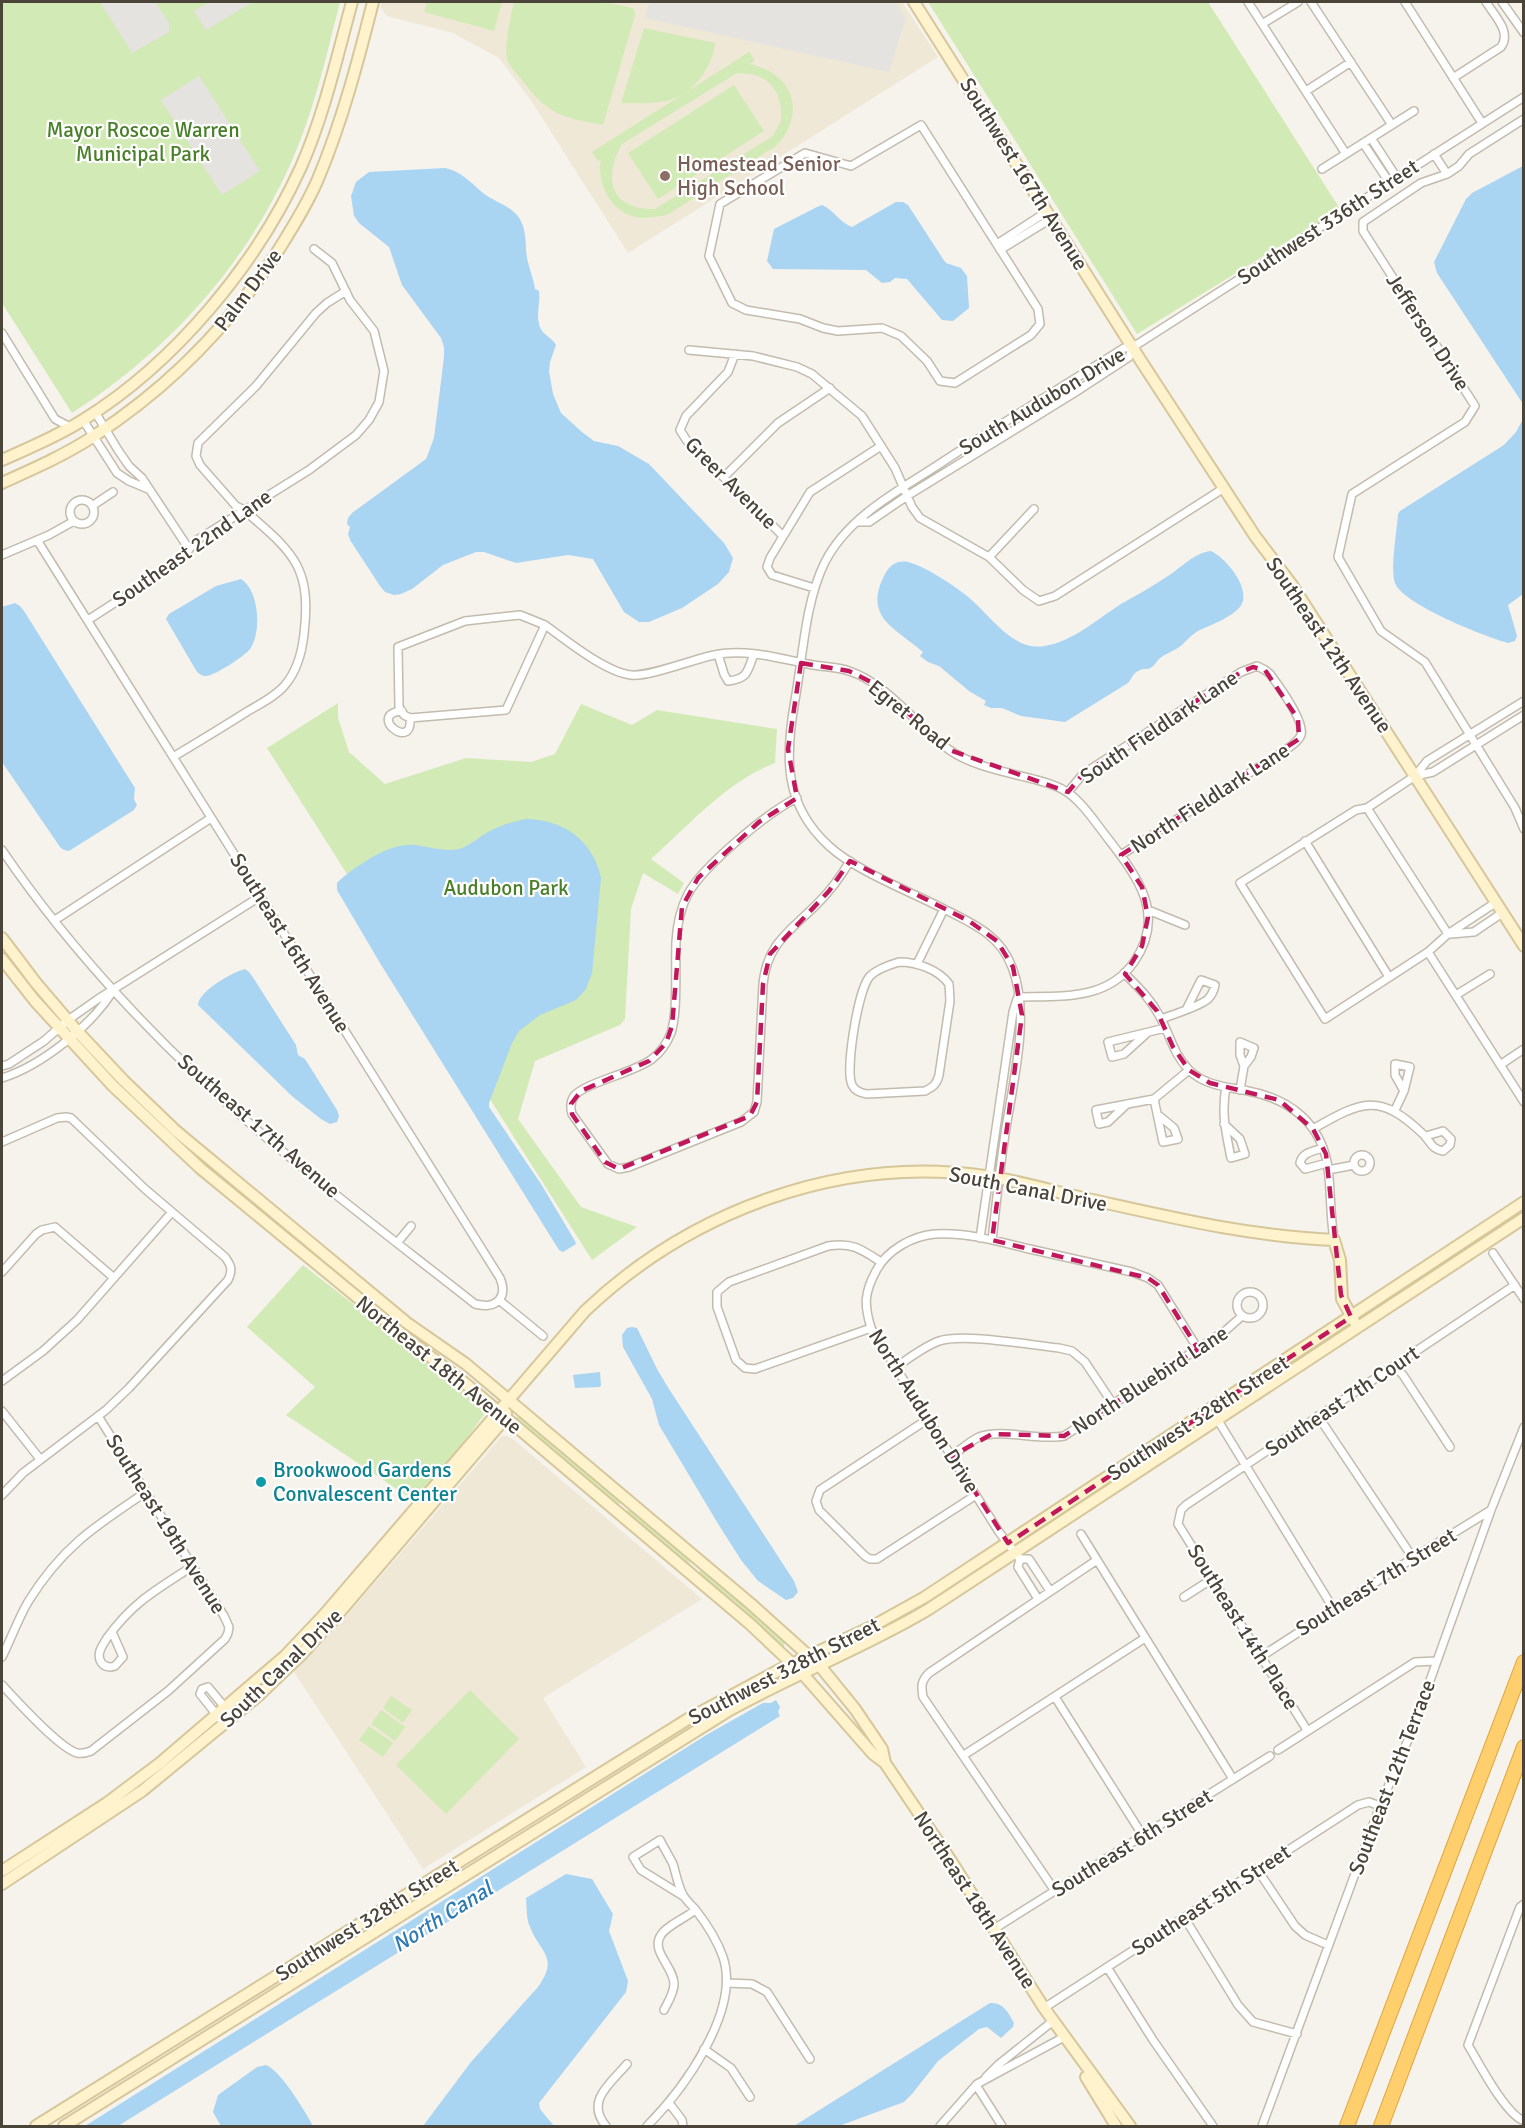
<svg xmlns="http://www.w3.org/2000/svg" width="1525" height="2128" font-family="Signika,sans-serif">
<rect width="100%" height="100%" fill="#f6f3ec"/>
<!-- education -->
<path fill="#efe8d6" d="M382,2H902L938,57L628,253L530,99L499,58L453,33L387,16L380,7Z
M502,1436H507L514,1440L702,1599L543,1698L586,1767L423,1869L294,1672L335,1629Z"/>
<!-- green -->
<path fill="#d2eab5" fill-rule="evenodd" d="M2,2H340C329,45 319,90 303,133C260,250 176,346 72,413L2,303Z
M427,2H502L494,31L424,12Z
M514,2C541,1 614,0 634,9L635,15L603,125C561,117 548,115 522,80C518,75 510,67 508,61C503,47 511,16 514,2Z
M928,2H1208L1340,209L1137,334Z
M644,28L715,43C712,71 689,99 660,102C647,104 634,103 621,103Z
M749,52L755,60L750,64C782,71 804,97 787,131C785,136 780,141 776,146L667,215C655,217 640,220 629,215C607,206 597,180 601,159L598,161L592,152ZM737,73C761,72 779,84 781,109C781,113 782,119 780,123C778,127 775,132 773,136L655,209C611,210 602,179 622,144Z
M734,85L764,131L658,199L628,153Z
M338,703V718L349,752L385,784L466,758L531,762L555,754L581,704L632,725L657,710L777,729L775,763C727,781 688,826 651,859L684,883L678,894L643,873L631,909L625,1019L620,1025L535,1061L518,1119L581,1207L637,1227L592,1260L267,748Z
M1523,1208V1213L1377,1308H1373Z
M303,1265L488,1409L419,1504L286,1415L315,1387L247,1327Z
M519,1414L624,1503L623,1504L614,1503L514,1420Z
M630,1509L686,1556L693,1569L624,1512Z
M700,1568L777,1633L785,1641L784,1646H779L699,1576Z
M470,1690L519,1739L446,1814L396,1765Z
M391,1696L412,1710L403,1723L383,1708Z
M381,1710L405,1727L395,1741L371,1724Z
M369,1726L393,1743L383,1757L359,1740Z"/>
<!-- parking -->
<path fill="#e5e3e0" d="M100,2H155L169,23V32L132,53Z
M209,2H253L206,30L194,11Z
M649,2H895L906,18L889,72L645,18Z
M199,76L260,171L222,195L161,100Z"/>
<!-- water -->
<path fill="#a9d4f2" d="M1523,166V165V404L1437,273L1434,262L1466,199L1472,193Z
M445,168C461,171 471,183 483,193C493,201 506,204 515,213C530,228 523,249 529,266C531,274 534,281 535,289L539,291C541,304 534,318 542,331C546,336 553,339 556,345L550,362L549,371L553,394L561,413L582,432L594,441L618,446L649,464L724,543L733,558L729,572L718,584L682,608L649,622H639L624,612L593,559L568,555L516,563L484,552H476L443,565L412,589L401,594L394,595L385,592L380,586L350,540L348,534L350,527L347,524L348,518L352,513L426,459L434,438L444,357V347L441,338L402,285L389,247L359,223L354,216L351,196L356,182L369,172Z
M896,202H903L908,205L943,259L946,263L961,268L967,276L969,308L953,321L942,320L907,279L895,278L890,282L882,283L866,270L773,269L767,261L774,229L817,207L822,205C834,210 840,223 852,227Z
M1523,419V594L1508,605L1517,636L1515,641L1508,643C1486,637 1402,604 1395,583C1390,570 1397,530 1398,514L1400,511L1504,445L1516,432Z
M1211,551C1226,558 1253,590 1240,607C1230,618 1213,624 1200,630C1192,634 1188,639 1182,645C1175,651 1165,653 1158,660C1156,662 1155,665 1152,667C1148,670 1145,668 1140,670C1133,673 1132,678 1128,683L1065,722L1021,716L1002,708H991L984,705L986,701L969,691L939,666L928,662L920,656L923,652C896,628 862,618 885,574C890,565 897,560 908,562C925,566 953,585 967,596C990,614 1012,652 1045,646C1074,641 1097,619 1121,604C1137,595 1153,586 1168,576C1182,567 1194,553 1211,551Z
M241,579C259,590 262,632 250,649C245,656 214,676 206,676C202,676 201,675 197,672L166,619L169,614L216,586Z
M15,603L20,606L24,611L135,788L134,799L137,805L134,810L69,851L64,850L60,847L2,762V607Z
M525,819C563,819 593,840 601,878L592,973L586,989L576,1000L540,1015L519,1031L512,1043L489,1103V1107L541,1184L575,1241L576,1244L563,1252L559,1250L380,963L337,890V883L341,879C362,863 388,843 416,845C430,847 448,853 462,848C472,844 480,836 490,831C501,825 513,822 525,819Z
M245,969L249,972L254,979L296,1045L298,1055L305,1059L337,1110L339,1116L337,1122L330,1124L321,1119L293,1097L198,1005C199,991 231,973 245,969Z
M632,1327L637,1328L640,1334L657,1369L669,1389L794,1581L798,1592L793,1598L786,1600L758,1581L741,1560L717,1522L659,1425L652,1399L623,1347L622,1335L627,1328Z
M600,1372L601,1385L600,1387L575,1388L573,1375Z
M776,1700L780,1707L778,1712L780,1716L118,2126H85L708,1734L763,1703H771Z
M566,1874L592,1879L613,1914L609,1931L628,1981L626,1992L539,2103L540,2109L554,2126H423L471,2062L538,1987C559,1957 541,1954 530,1927C526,1919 527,1907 526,1898Z
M990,2003C1003,2002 1008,2012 1014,2023L1013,2027L1001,2038L987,2027L979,2029L938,2061L912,2094L904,2102L839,2126H794Z
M266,2065C281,2071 305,2111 313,2126H221L213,2112L218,2095L257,2067Z"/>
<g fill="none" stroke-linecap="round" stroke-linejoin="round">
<!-- street casing -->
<g stroke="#c2bbae" stroke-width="10">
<path id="street" d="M1248,2L1346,154
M1311,2L1392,125
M1405,2L1482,123
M1502,2L1524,33
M1262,24L1298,2
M1453,78L1501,47C1512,32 1494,15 1486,2
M1306,91L1351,62
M1524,119L1469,154L1459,166L1447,174L1421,183L1363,222V231L1475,406L1465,422L1352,494L1338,557L1381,631L1425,662L1515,808L1524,829
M921,125L1038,309L1040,324L1031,335L955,383L940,381L927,361L901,336L882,328L838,331L823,328L800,319L746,310L732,303L709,256L720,204L805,153L851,166Z
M1371,138L1397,178
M1363,143L1389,182
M1434,154L1447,174
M1322,169L1414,111
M997,244L1048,211
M1000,250L1052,218
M2,333L55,419L70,427
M689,350L753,356L797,367L812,374L862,416L895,468L912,507L920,518L989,557L1023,590L1039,601L1055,596L1224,488
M735,354L728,372L686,416L680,430L687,441L783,536
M95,412L118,450L129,466L142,478L189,549
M83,420L117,473L129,481L148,489
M724,477L778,423L830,388
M70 512a12 12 0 1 1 24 0a12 12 0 1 1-24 0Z
M92,506L113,492
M857,522H869L907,496L1074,393L1129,357L1133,347
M37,540L500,1278C503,1285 505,1293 499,1300
M2,555L49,535L74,521
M989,557L1034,509
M814,588L772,575L767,567L770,558L810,492L881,446
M520,615L545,625L506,710L410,718L404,715L399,707L398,647L465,621Z
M88,620L179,561L197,540L309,470L356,435L369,420L379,402L384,371L374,331L350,300L332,263L314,249
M545,625C566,640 605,672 631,675C649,677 694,659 714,655C747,648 781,659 813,665C825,667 838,667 849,671C885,682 918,726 948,749C971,766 1006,772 1033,779C1044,782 1057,785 1067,792C1082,802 1095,822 1106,836C1135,874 1168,913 1134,962C1107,1001 1060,996 1018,997
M718,654L724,674L728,681C748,679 747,672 754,654
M402,711C366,714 413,753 410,718
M173,757C198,742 223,727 248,711C260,704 276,696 285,685C297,671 302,652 304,634C312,565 292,552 244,510L236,506L200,465L196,456L198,443L256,386L316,313L327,303L346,291
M1415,776L1433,772L1524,715
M1068,792L1083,774L1241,672L1257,666L1265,670L1270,674C1279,686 1305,721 1301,735C1298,742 1292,745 1287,749L1121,855
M797,798C768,812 703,866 688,894C680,909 677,925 676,942C675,966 678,1012 671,1033C667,1043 660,1053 652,1059C634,1073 586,1082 574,1096C570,1102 570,1107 572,1114L608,1164L619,1169L629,1167L741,1122L754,1112L757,1102L763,984C767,942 792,930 819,902C831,890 841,876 850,861
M1367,808L1448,934
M1305,841L1389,977
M2,850C72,953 167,1053 262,1134C331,1193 404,1248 475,1304C485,1306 492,1307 499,1300
M1495,903L1448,934L1428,952L1325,1019L1240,883L1356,810L1367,808L1415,776L1427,761L1524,701
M1148,910L1185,925
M55,920L211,818
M1451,934L1474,932L1502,913
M1428,952L1524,1102
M899,962C916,962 938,969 949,984L950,1001L939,1075C937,1084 933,1087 925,1091L867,1094C860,1093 855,1091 852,1085C845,1070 858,989 870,976C877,969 889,965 899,962Z
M917,964L944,909
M1124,973C1137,986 1150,998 1159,1015C1170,1034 1173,1054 1189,1070C1205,1086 1228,1087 1248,1091C1290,1099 1321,1123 1328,1167C1331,1191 1330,1215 1334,1240
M1456,995L1490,974
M1161,1019C1174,1014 1199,1007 1208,999C1212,995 1214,990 1215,985L1201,980L1187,1008
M1146,1034L1124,1054L1112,1057L1108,1042L1165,1028
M1500,1065L1524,1049
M2,1066L9,1064L44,1041L68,1020L98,999L261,896
M2,1078C41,1066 91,1026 113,991
M1240,1090L1244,1066L1251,1057L1254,1048L1240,1042V1055L1244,1066
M1154,1099L1163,1142L1178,1139L1174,1128L1157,1114
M1127,1104L1108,1122L1099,1124L1096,1110L1154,1099L1189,1070
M1395,1110L1404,1091L1410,1067L1395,1064V1075L1404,1091
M1224,1124L1240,1139L1245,1154L1231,1158C1226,1133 1221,1113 1226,1087
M1313,1129C1362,1101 1379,1092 1423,1134C1431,1142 1431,1149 1443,1151L1450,1145L1451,1139L1443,1131L1426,1136
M2,1142L57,1118L66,1117L71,1118L145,1189L225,1257C231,1265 233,1270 228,1280L129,1388L106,1410L23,1473L2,1495
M1323,1148C1314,1151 1302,1152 1300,1163L1305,1169L1327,1163
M1354 1163a8 8 0 1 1 16 0a8 8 0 1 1-16 0Z
M1328,1170L1354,1165
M980,1238L1013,1012L1017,999
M992,1240C996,1207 999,1174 1004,1141C1011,1089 1032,1017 1012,967C1000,934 971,923 942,908C909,891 856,871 829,846C783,804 785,756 795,700C803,656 805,602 825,562C849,515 902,489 944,461C1003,422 1064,386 1124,348L1133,347L1144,340L1524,97
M397,1243L411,1226
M1493,1253L1524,1299
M2,1272L36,1234L42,1230L55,1227L114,1278
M1237 1305a13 13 0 1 1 26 0a13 13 0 1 1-26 0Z
M499,1300L543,1336
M871,1328L755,1369L745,1368L736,1360L717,1307V1292L729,1282L828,1246C852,1242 861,1249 881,1262
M1394,1366L1403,1375L1450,1447
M895,1368C909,1358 923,1347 939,1341C964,1333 1029,1345 1059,1348L1072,1351L1085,1362L1113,1404
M2,1381L43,1351L77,1320L172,1212
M1211,1409L1333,1608
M2,1411L40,1459
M1318,1416L1413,1558
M928,1419L820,1490L816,1501L819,1510L865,1556L870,1559H877L976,1495
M952,1456C960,1450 970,1441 979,1437C1001,1428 1038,1441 1064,1436L1225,1331L1242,1316
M1081,1534L1233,1779
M1020,1559H1029L1050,1591
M1184,1597L1212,1579
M1038,1599L1018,1567L1020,1559L999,1532L871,1328C864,1305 864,1293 876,1271C887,1250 912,1236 935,1234C965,1232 997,1241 1025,1248C1061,1256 1097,1264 1132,1272L1148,1278L1158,1285L1198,1349
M112,1632L123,1657L115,1666C109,1668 103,1667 100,1660C97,1652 103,1645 107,1638C133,1602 156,1590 193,1566
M1262,1656L1413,1558L1491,1510
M2,1657C11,1639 18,1619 28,1602C61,1548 95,1526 146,1492
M2,1685C16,1700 59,1748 77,1753C82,1754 86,1753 91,1751L168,1691L225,1639L228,1633L229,1627L224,1616L98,1416
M1055,1697L1143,1836
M224,1724L200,1694L202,1689L208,1687L233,1717
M1307,1730L1178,1524L1181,1510L1186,1505L1515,1285
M1278,1750L1415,1662L1436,1661
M964,1755L1145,1638
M1257,1869L1295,1926L1305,1935L1328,1945
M1055,1891L923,1697C921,1686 921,1681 929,1673L1097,1560
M1524,1904L1520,1907L1468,2045C1479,2063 1505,2114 1524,2121
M1184,1917L1238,2005L1253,2022L1297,2034
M994,1929L1270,1756
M1107,1967L1153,2040L1213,2126
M727,1983L752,1984L767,1992L810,2059
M1044,2008L1358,1805L1369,1802L1380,1806
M664,2010C668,2002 674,1993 674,1984C674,1967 650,1951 661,1935C666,1926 686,1918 695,1910
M704,2049L731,2068L750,2097
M986,2077L998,2065L1053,2021
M976,2085L1002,2126
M669,2103L682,2120L683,2126
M606,2126C585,2101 610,2084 627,2064
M647,2126C683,2090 741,2011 723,1957C717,1940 706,1923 695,1909C691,1905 686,1900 683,1895C678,1886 676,1874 673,1864C669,1856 664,1848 660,1840L633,1857L641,1870L683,1896
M940,2126L977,2084L1064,2037
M1262,2126L1380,1806L1413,1728L1491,1510L1524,1427"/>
</g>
<!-- secondary casing -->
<g stroke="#d6c79b" stroke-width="14">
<path id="secondary" d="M914,2L1141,361L1255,536L1292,585L1524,946
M2,460C29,448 58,436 83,420C175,363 257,264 301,167C324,115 337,57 352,2
M2,483C33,469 65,455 94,436C168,388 228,327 276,254C291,230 307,205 318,179C342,122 358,61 373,2
M2,938L36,983L77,1031L123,1080L176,1131L407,1323L466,1364L751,1604L820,1666L855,1709L882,1749L885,1763
M2,959L35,1001L113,1086L200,1168L419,1348L460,1379L750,1624L802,1673L873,1754L885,1763L951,1861L1044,2008L1130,2126
M2,1871L107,1803L160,1763L285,1656L323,1616L585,1311C690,1211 840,1155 985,1176C1014,1180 1042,1188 1070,1195C1158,1214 1242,1236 1334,1240L1340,1260L1342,1299L1354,1321
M2,1884L142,1791L259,1695L300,1656L333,1620L501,1423L506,1418V1413
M1086,2077L1116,2126
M36,2126L688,1719L783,1668L871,1627L925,1597L1524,1202
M64,2126L728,1711C794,1674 864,1648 929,1609L1524,1218"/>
</g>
<!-- highway casing -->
<g stroke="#e0a43c" stroke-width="16">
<path id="highway" d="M1347,2126L1524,1662
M1381,2126L1524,1747"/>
</g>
<!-- street -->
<use href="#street" stroke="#fff" stroke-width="7"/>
<!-- secondary -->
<use href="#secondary" stroke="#fff3cd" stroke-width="10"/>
<!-- highway -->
<use href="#highway" stroke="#ffcf6e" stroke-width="14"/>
</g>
<!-- marked area -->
<path fill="none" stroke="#c2185b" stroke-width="4.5" stroke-dasharray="12 8" stroke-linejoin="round" d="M801,663L849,671L875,684L950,750L1068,792L1083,774L1241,672L1253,667L1265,670L1298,719L1299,739L1121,855L1142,887L1148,917L1142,946L1125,974L1157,1011L1173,1047L1189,1070L1210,1083L1279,1100L1313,1129L1326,1154L1341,1295L1351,1317L1008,1543L952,1456L992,1434L1064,1436L1198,1349L1158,1285L1148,1278L992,1240L1022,1015L1013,967L997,941L969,921L850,861L829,891L770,954L763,984L757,1102L750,1116L619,1169L605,1162L572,1114L571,1104L581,1091L649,1061L666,1043L672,1026L682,907L698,878L759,822L797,798L788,749Z"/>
<!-- markers -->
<circle fill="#8d6e63" stroke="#fff" stroke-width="2" cx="665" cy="176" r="6"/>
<circle fill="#0f9aa8" stroke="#fff" stroke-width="2" cx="261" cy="1482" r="6"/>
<g text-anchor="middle" stroke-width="4.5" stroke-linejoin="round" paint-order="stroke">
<!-- park labels -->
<g font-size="21" fill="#4a7f2a" stroke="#fff">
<text x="143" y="137">Mayor Roscoe Warren<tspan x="143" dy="24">Municipal Park</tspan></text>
<text x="506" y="895">Audubon Park</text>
</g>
<!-- education labels -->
<g font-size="21" fill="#785e54" stroke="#fff" text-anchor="start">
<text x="677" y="171">Homestead Senior<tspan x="677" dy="24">High School</tspan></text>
</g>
<!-- street labels -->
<g font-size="21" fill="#4b4439" stroke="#fff">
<text transform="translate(1024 174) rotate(58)" y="7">Southwest 167th Avenue</text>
<text transform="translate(1328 222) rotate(-33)" y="7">Southwest 336th Street</text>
<text transform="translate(248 290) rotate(-53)" y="7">Palm Drive</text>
<text transform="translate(1428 332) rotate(57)" y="7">Jefferson Drive</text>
<text transform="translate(1042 401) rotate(-31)" y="7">South Audubon Drive</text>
<text transform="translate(731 483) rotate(45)" y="7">Greer Avenue</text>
<text transform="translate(192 548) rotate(-35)" y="7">Southeast 22nd Lane</text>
<text transform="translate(1329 645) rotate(56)" y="7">Southeast 12th Avenue</text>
<text transform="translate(909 715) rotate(39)" y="7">Egret Road</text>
<text transform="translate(1159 727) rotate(-34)" y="7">South Fieldlark Lane</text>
<text transform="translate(1210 798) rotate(-33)" y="7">North Fieldlark Lane</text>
<text transform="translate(290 943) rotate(58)" y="7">Southeast 16th Avenue</text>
<text transform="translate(259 1126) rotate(41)" y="7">Southeast 17th Avenue</text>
<text transform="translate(1028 1189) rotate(11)" y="7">South Canal Drive</text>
<text transform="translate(439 1365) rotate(39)" y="7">Northeast 18th Avenue</text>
<text transform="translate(1150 1380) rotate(-33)" y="7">North Bluebird Lane</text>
<text transform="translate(1342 1401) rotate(-34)" y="7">Southeast 7th Court</text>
<text transform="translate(924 1411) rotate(58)" y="7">North Audubon Drive</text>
<text transform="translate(1198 1418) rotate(-33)" y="7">Southwest 328th Street</text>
<text transform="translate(166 1524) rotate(58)" y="7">Southeast 19th Avenue</text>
<text transform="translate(1376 1582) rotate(-32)" y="7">Southeast 7th Street</text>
<text transform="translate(1243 1627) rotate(58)" y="7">Southeast 14th Place</text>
<text transform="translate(281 1668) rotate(-44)" y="7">South Canal Drive</text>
<text transform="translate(784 1671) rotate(-27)" y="7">Southwest 328th Street</text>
<text transform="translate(1392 1777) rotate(-69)" y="7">Southeast 12th Terrace</text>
<text transform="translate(1132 1843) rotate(-32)" y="7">Southeast 6th Street</text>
<text transform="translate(975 1900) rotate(57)" y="7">Northeast 18th Avenue</text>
<text transform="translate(1211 1900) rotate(-33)" y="7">Southeast 5th Street</text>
<text transform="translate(367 1920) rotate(-32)" y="7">Southwest 328th Street</text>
</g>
<!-- culture labels -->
<g font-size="21" fill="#0d838f" stroke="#fff" text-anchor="start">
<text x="273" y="1477">Brookwood Gardens<tspan x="273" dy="24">Convalescent Center</tspan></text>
</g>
<!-- water labels -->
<g font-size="22" font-style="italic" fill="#2e7ab2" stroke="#fff">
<text transform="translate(442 1916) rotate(-32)" y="8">North Canal</text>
</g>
</g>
<!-- border -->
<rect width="1525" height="2128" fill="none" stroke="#4b4439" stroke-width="6"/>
</svg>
